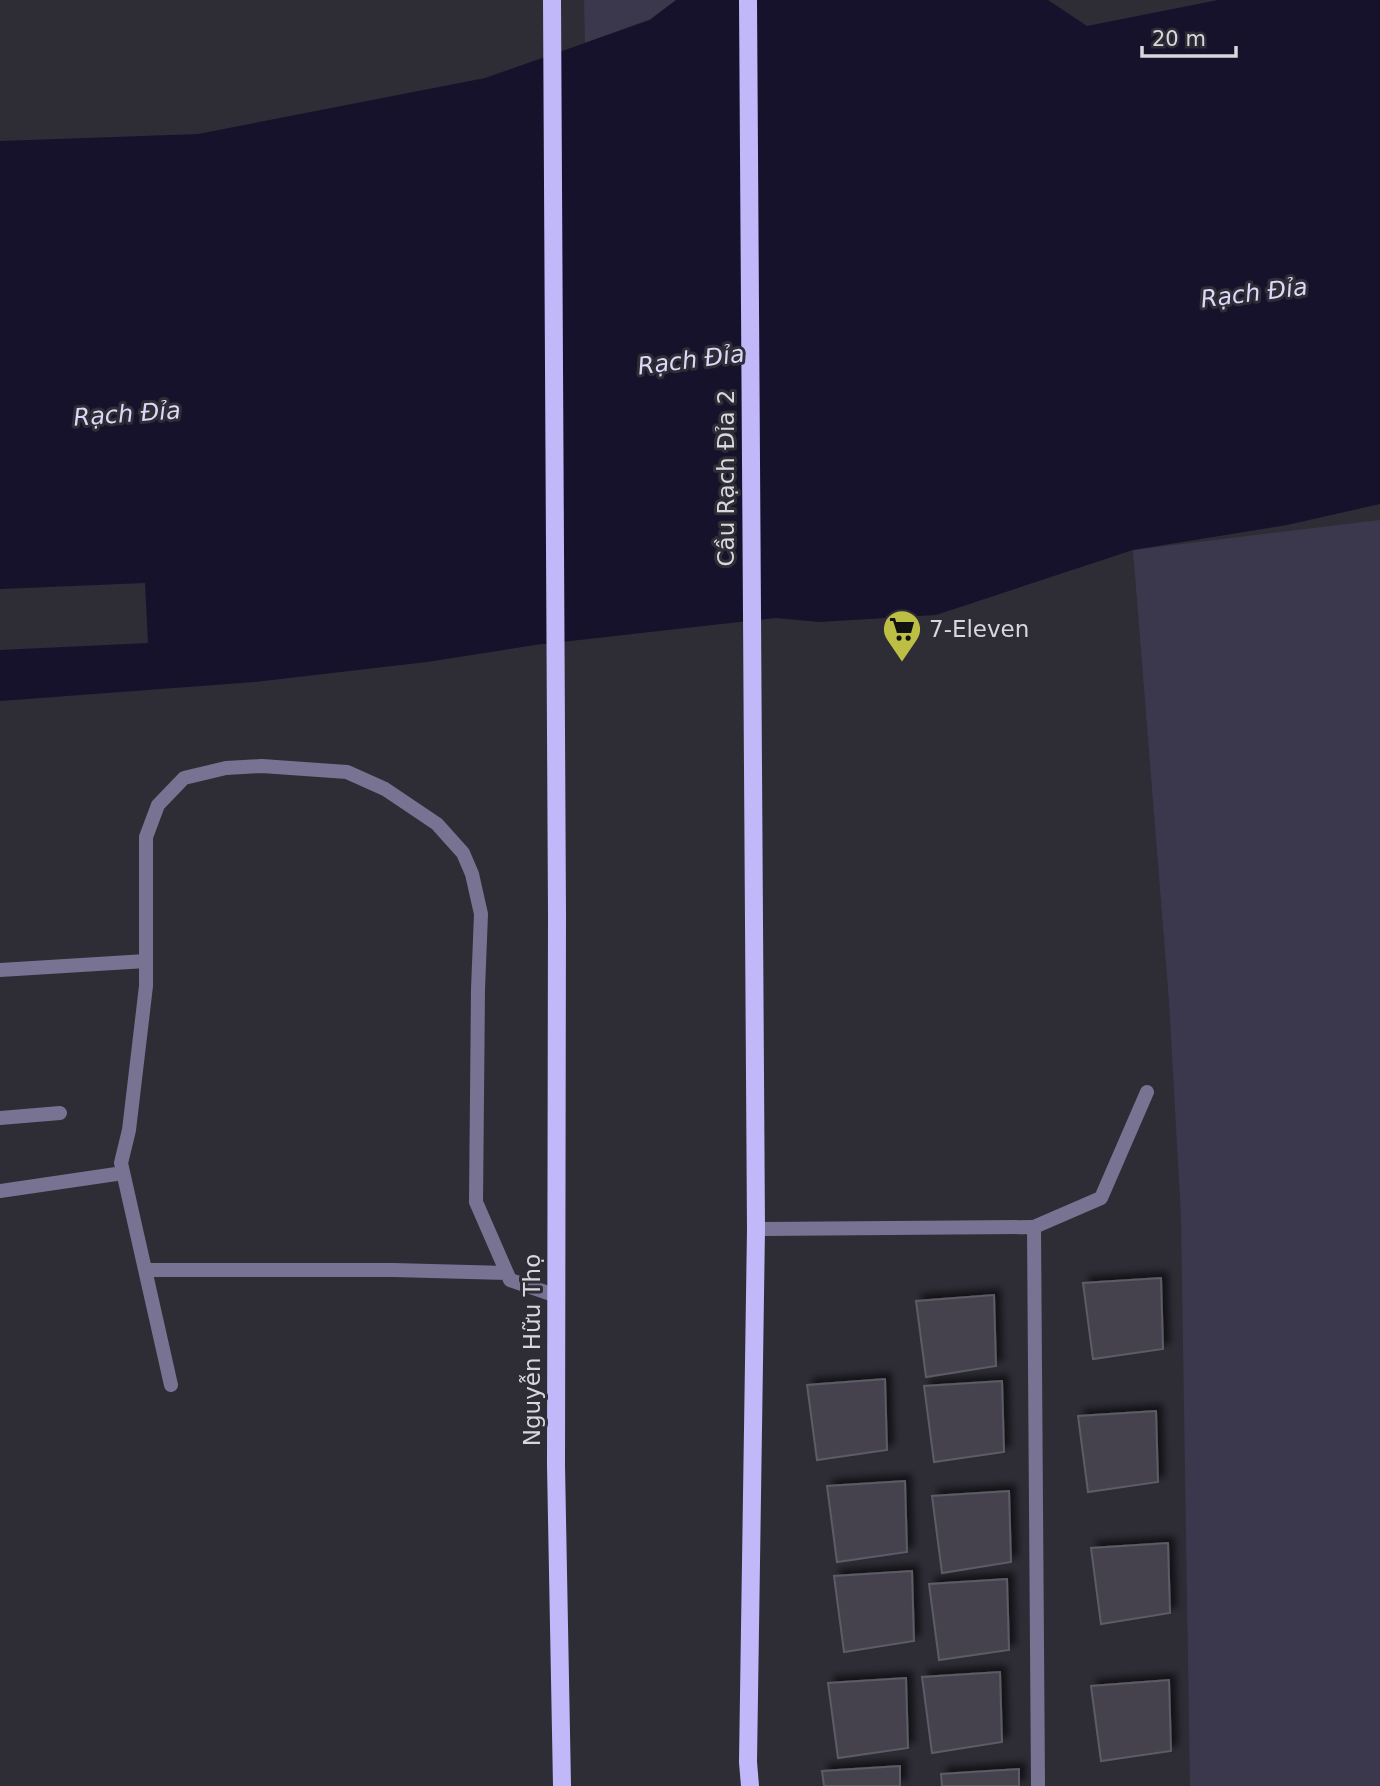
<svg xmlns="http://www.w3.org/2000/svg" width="1380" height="1786" font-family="'DejaVu Sans',sans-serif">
<defs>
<filter id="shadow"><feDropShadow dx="6" dy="-6" stdDeviation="3.5" flood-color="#0009"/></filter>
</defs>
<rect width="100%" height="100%" fill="#2e2d36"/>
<!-- green -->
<path fill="#3b384e" d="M584,0H676L650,19L585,43Z
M1380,520V1786H1190L1181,1216L1169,1001L1133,550Z"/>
<!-- water -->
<path fill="#17122b" d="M676,0H1048L1087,26L1218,0H1380V504L1287,525L1133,550L936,615L819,622L776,618L535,645L427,662L255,682L0,701V141L198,134L485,78L650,20Z"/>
<!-- pier -->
<path fill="#2e2d36" d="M145,583L148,643L0,650V589Z"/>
<!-- building -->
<path fill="#44434d" stroke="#5c5b66" stroke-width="2" filter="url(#shadow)" d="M1161,1278L1163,1349L1093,1359L1083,1283Z
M994,1295L996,1366L926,1377L916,1301Z
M885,1379L887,1450L817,1460L807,1385Z
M1002,1381L1004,1452L934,1462L924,1386Z
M1156,1411L1158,1482L1088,1492L1078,1416Z
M905,1481L907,1552L837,1562L827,1486Z
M1009,1491L1011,1562L942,1573L932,1496Z
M1168,1543L1170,1613L1101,1624L1091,1548Z
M912,1571L914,1641L844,1652L834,1576Z
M1007,1579L1009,1650L939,1660L929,1584Z
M1000,1672L1002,1742L932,1753L922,1677Z
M906,1678L908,1748L838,1758L828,1683Z
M1169,1680L1171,1751L1101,1761L1091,1686Z
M900,1766V1786H824L822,1771Z
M1019,1769V1786H942L941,1774Z"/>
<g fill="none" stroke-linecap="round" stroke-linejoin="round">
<!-- service -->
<path stroke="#787393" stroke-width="14" d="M0,970L146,961
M0,1118L60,1113
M0,1191L123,1173
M1034,1227L1101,1198L1147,1092
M146,1270H393L507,1273
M171,1385L121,1163L129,1130L146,986V837L158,805L184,778L226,768L262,766L347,772L385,789L437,824L463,853L472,874L481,914L478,989L476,1202L510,1280L557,1296"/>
<!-- minor -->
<path stroke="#787393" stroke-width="14" d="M756,1229L1034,1227L1038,1786"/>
<!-- primary -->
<path stroke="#c1b8f9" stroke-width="18" d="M552,0L557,914L556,1465L562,1786
M748,0L756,1229L748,1762L750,1786"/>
</g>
<!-- icons -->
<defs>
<g id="supermarket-pin" transform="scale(2.0125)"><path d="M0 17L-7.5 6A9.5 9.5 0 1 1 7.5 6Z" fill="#bcbf43" stroke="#2e2d36"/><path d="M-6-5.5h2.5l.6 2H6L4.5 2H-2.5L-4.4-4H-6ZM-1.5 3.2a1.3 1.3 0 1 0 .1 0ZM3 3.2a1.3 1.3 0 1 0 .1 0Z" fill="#111"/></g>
</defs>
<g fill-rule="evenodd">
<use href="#supermarket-pin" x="902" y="629"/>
</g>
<g text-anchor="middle" stroke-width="6" stroke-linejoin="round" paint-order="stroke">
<!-- street labels -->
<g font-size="23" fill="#d8d7dd" stroke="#2e2d36">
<text transform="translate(726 478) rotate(-90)" y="8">Cầu Rạch Đỉa 2</text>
<text transform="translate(532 1350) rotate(-90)" y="8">Nguyễn Hữu Thọ</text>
</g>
<!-- poi labels -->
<g font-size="23" fill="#d8d7dd" stroke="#2e2d36" text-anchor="start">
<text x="929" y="637">7-Eleven</text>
</g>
<!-- water labels -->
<g font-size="24" font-style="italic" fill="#dcd8fa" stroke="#2e2d36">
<text transform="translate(1254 293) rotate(-7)" y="8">Rạch Đỉa</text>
<text transform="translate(691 360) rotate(-7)" y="8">Rạch Đỉa</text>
<text transform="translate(127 414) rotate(-4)" y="8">Rạch Đỉa</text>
</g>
</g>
<!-- scale -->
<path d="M1142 46v10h94v-10" fill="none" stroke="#d8d7dd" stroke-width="3.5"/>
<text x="1152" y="46" font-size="21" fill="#d8d7dd" stroke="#2e2d36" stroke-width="5" paint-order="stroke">20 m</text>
</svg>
